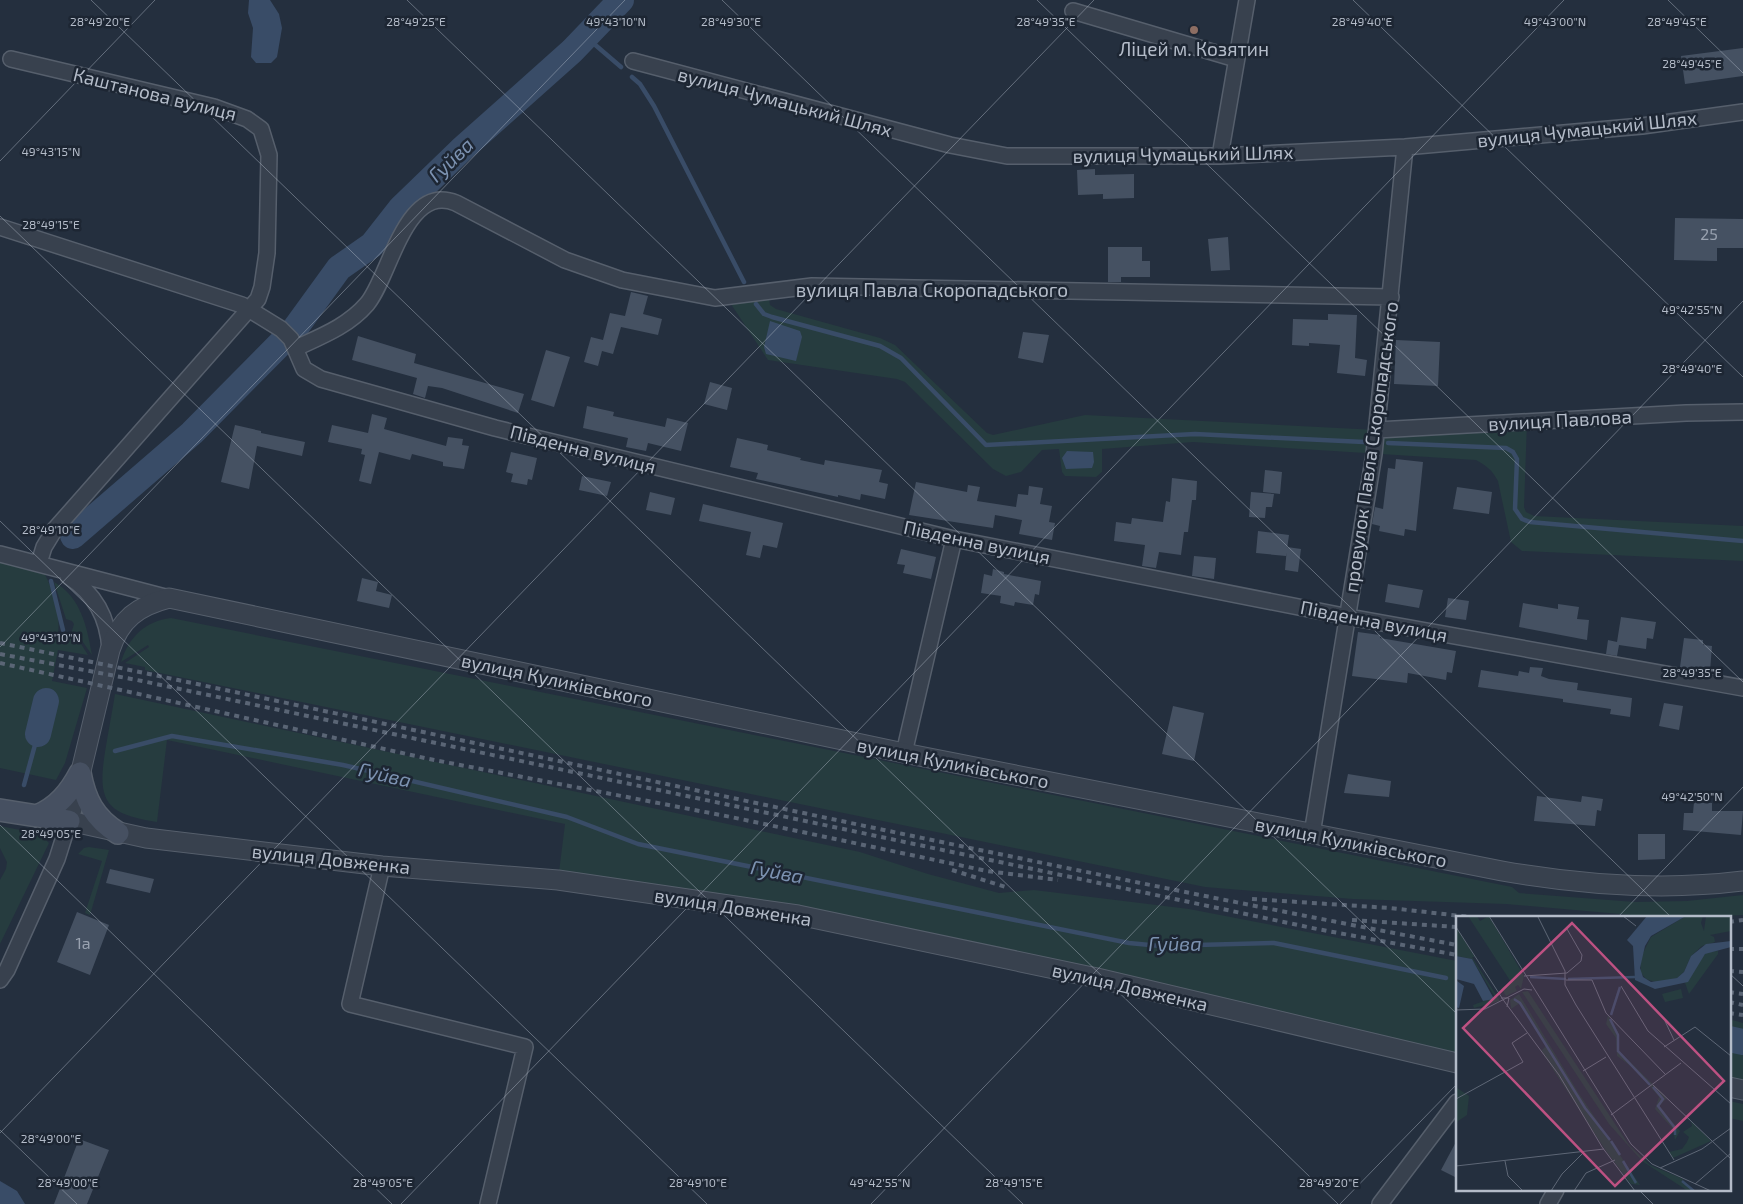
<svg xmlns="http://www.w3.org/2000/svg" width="1743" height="1204" font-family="'Exo 2',sans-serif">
<rect width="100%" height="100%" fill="#242f3e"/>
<!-- green -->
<path fill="#263c3f" d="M768,291L770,305L776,309L880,338L895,345L987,433L993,435L1085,415L1377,430L1527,422L1524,507L1526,512L1534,516L1743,526V561L1522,551L1511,542L1498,481C1492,470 1487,466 1476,460L1193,442L1102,449V472L1096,477L1065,476L1062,472L1059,449L1042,450L1021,472L1006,476L993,469L905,382L897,379L768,360L727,298Z
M0,554L39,563C51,584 61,610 58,634L70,637L74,624L72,621L66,619L54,582C81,597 87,627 92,655L78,635L76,636L88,655L58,650L52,681L87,688L65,763L56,780L0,768Z
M171,618L1512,887L1519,893L1635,902L1687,901L1743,895V915L1665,918L1506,904L1353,899L1205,887L145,670V667L125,663L149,647L148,645L121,662C129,637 145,621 171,618Z
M115,694L860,852L928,874L999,893L1034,890L1189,909L1457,961V1063L1097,978L558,880L565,824L167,740L157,822C106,814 97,802 105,752C108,733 112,713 115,694Z
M0,826L40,834L49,843L0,944V880L6,869L7,862L0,848Z
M89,847L109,850L90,915L85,913L102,861L78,854L84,848Z
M1729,1019L1743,1023V1090L1729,1087Z
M1729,1101L1743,1104V1121L1729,1118Z"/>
<!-- water -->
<path fill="#394c67" d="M249,0H270L279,14L282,28L277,57L271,63H256L251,57L253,28L248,13Z
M770,321L800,331L802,337L796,361L766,354L764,347Z
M1067,451L1093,452L1094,462L1092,468L1066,469L1062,458Z
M0,1181L17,1191L25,1204H0Z"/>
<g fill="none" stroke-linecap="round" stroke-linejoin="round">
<!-- stream -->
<path stroke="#394c67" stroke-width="4.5" d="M586,37L621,67
M632,77L640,84L654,106L744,282
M756,304L764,314L772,317L880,346L901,358L986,445L1195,434L1364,442
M1388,443L1506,448L1513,452L1517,459L1515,509L1522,519L1530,522L1743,541
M51,581L63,630
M115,751L172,736L343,765L567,817L638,844L1129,943L1160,946L1274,943L1446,978
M24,785L38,734"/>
<!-- river -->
<path stroke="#394c67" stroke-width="26" d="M294,330L339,268L372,245L401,208L461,150L572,51L621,0
M73,536L192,433L282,342
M38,734L46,701
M1729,1039L1743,1042"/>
</g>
<!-- building -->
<path fill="#455162" d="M1743,48V76L1685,84L1681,56Z
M1095,169V175L1134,174V198L1103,199V194L1078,195L1077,170Z
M1675,218L1743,219V248H1717V261L1674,260Z
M1228,237L1230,270L1211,271L1208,239Z
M1108,247H1142V261H1150V277H1121V282H1108Z
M631,292L648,296L643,314L662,319L658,335L621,327L613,354L602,351L598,366L584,362L591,337L603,340L610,313L625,316Z
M1328,314L1357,315L1355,358L1367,360L1365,376L1337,373L1340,345L1309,343V346L1292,345L1293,319L1328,320Z
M1023,332L1049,335L1043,363L1018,358Z
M358,336L416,354L414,363L524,394L518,413L442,388L428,386L425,398L413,394L417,378L352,360Z
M1396,340L1440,342L1438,386L1394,384Z
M546,350L570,357L554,407L531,400Z
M710,382L732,388L727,410L704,404Z
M587,406L614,412L613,416L665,427L667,418L688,423L681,451L648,443L646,451L626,447L628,438L583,428Z
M372,414L387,418L384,429L446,446L448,437L463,439L462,445L469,446L464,469L443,466V462L412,454L410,460L379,452L371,484L359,481L365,455L361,454L362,449L328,442L332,425L368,433Z
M235,425L261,431V433L305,442L302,456L257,446L249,489L221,482Z
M737,438L768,445L767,450L801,458L800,460L824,465L825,460L882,470L879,482L888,484L885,499L861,494L860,500L838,495V497L756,479L758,473L730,467Z
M511,452L537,458L532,480L528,479L527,485L511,482L513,474L506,472Z
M1396,459L1423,462L1416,531L1405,529L1404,536L1379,531L1380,526L1372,524L1375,507L1383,509L1388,468L1395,469Z
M1265,470L1282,472L1280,494L1263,492Z
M582,476L611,482L607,496L579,490Z
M1172,478L1197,481L1196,500H1192L1188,532H1184L1181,555L1159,552L1156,568L1142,566L1145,545L1114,541L1116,522L1131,524L1132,518L1163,522L1166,501L1170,502Z
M916,482L967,492L968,485L980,487L977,501L1016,507L1018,494L1028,495L1029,486L1043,488L1040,504L1052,506L1049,522L1055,523L1052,540L1019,534L1022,520L995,515L993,528L909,515Z
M1457,487L1492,492L1489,514L1453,509Z
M650,492L675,498L671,515L646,510Z
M1251,492L1274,494L1272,507H1266L1265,518L1249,517Z
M703,504L783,523L777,548L763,545L760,558L746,555L751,532L699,521Z
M1258,531L1289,535L1286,556L1256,553Z
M1287,547L1301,549L1298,572L1285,570Z
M901,549L936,557L931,579L903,573L905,565L897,564Z
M1194,556L1216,558L1214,579L1192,576Z
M993,569L1004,572V574L1041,581L1039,595L1035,594L1033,605L1015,602L1014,606L1000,603L1001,596L981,593L984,574L992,576Z
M362,578L378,582L376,591L392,595L389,608L357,601Z
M1388,584L1423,590L1419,608L1385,602Z
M1448,598L1469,601L1466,620L1445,617Z
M1523,603L1558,609V604L1579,607L1577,619L1589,620L1587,640L1519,627Z
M1621,617L1656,622L1653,639L1647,638L1646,649L1619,645L1617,656L1606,654L1608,640L1617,642Z
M1358,632L1380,635V638L1456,651L1452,673L1447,672L1446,680L1408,673L1407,683L1352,676Z
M1684,638L1703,640V645L1712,646L1710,671L1680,667Z
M1530,667L1543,668L1541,676L1549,679L1578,683L1577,690L1632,698L1630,717L1610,714L1611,709L1563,702V699L1478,687L1481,670L1518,676L1519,671L1529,673Z
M1664,703L1683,706L1679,730L1659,726Z
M1173,706L1204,713L1194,761L1162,754Z
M1348,774L1391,781L1389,797L1344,793Z
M1537,796L1581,802L1582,796L1603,799L1601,811L1597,810L1595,826L1534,821Z
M1694,802L1712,803V811H1743L1741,835L1683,830L1684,813H1693Z
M1638,834H1665V859L1638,860Z
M110,869L154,879L150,893L106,883Z
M77,912L109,925L90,975L57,962Z
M79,1139L109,1150L87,1204H54Z
M1457,1140V1178L1441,1170Z"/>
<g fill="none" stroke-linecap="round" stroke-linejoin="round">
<!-- minor casing -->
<g stroke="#565f6c" stroke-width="18">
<path id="minor" d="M1073,11L1236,59
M11,59L214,107L247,119L261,129L269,155L267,253L262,287L258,299L55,529L44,547L39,563
M633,61L950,145L1007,156H1220L1405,147L1642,126L1743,112
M1220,156L1247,0
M0,227L242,305L281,329L291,339L304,369L321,379L495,428L954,539L1349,617L1743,688
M296,348C322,336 348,326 367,304C390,277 405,182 456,203L565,260L622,280L715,298L812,286L1391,297
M1377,430L1686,413L1743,412
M0,554L169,598
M68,576C95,594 108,617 110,650
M904,753L954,539
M1312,834L1374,454L1405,147
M382,866L350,1004L525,1047L488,1204
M0,980L7,970L57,859L69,821
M1380,1204L1457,1102
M1548,1204L1556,1190"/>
</g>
<!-- tertiary casing -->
<g stroke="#565f6c" stroke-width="21">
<path id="tertiary" d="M1457,1063L1097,978L798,915L558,880L382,866L146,838L69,821L110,650C120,619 138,606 169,598L904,753L1502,871C1582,885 1663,891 1743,881
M1729,1087L1743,1090"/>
</g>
<!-- secondary casing -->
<g stroke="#565f6c" stroke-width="24">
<path id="secondary" d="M80,773C85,800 94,818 118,833
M0,810L69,821
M37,816C58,807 70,792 80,773"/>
</g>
<!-- minor -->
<use href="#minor" stroke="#38414e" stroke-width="15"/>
<!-- tertiary -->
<use href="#tertiary" stroke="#38414e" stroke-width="19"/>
<!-- secondary -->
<use href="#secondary" stroke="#465061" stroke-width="21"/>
<!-- rail -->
<path stroke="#5a6575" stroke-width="4" stroke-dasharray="5 5" stroke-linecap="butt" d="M0,643C486,743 969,853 1457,945
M0,654L142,681L1317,929L1457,955
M0,663L429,759L731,817L987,871L1058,880
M952,870L1009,888
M1252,899L1390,908L1479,918
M1352,920L1457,927
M1729,922L1743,920
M1729,949H1743
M1729,971L1743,972
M1729,992L1743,994
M1729,1002L1743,1005
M1729,1013L1743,1015"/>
</g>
<!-- ticks -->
<path fill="none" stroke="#b4bcc9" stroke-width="1" stroke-opacity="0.45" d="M91,0L1338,1204M407,0L1457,1014M722,0L1672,918M1037,0L1743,682M1353,0L1743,377M1668,0L1743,73M0,161L155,0M0,216L1023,1204M0,521L707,1204M0,647L625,0M0,825L392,1204M1617,918L1743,787M1729,973L1743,986M0,1130L77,1204M0,1133L1094,0M1639,1190L1653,1204M401,1204L1564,0M871,1204L1743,301M1340,1204L1457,1084"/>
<!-- markers -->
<circle fill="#8d6e63" stroke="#1d2633" stroke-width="2" cx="1194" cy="30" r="5"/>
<g text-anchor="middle" stroke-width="5" stroke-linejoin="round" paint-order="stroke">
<!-- number labels -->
<g font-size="16" fill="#98a1af">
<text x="1709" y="240">25</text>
<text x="83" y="949">1а</text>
</g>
<!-- poi labels -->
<g font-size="19" fill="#b4bcc9" stroke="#1d2633">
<text x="1194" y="56">Ліцей м. Козятин</text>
</g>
<!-- street labels -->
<g font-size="19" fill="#b4bcc9" stroke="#1d2633">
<text transform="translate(155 94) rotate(14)" y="7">Каштанова вулиця</text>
<text transform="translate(785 102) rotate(15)" y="7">вулиця Чумацький Шлях</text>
<text transform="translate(1587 129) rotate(-6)" y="7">вулиця Чумацький Шлях</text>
<text transform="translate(1183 154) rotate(-1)" y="7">вулиця Чумацький Шлях</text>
<text x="932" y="297">вулиця Павла Скоропадського</text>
<text transform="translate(1560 420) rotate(-3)" y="7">вулиця Павлова</text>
<text transform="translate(1371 447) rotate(-82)" y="7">провулок Павла Скоропадського</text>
<text transform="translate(583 449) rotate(14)" y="7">Південна вулиця</text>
<text transform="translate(977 542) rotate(12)" y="7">Південна вулиця</text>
<text transform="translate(1374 621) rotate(11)" y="7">Південна вулиця</text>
<text transform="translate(557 680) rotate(12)" y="7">вулиця Куликівського</text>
<text transform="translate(953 763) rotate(11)" y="7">вулиця Куликівського</text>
<text transform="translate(1351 842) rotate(11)" y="7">вулиця Куликівського</text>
<text transform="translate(331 859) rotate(6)" y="7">вулиця Довженка</text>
<text transform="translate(733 907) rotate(9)" y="7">вулиця Довженка</text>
<text transform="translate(1130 987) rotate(13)" y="7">вулиця Довженка</text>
</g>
<!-- water labels -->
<g font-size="20" font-style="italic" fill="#7c92b1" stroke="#1d2633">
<text transform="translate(451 160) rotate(-44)" y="7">Гуйва</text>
<text transform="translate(385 775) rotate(13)" y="7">Гуйва</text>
<text transform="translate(777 872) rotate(11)" y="7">Гуйва</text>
<text x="1175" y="951">Гуйва</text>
</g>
</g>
<!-- overview -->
<g transform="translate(1456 916)">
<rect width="275" height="275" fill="#242f3e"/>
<path d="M12,0H21L24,5L33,0L68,60L65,73L62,69L59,71L61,75L50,80L45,72L55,66ZM230,0H247L245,7L248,15L250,0H275V15L254,19L258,21L259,26L246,30L235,40L228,56L221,62L202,67L190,63L185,57L184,43L195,21ZM0,11L19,41H16L44,85L18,92L17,89L39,81L16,43L0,40ZM262,35V38L233,78L229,67L244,43L251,36ZM225,73L227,82L209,86L206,78ZM72,75L173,229L194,249L227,263L226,266L238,275H232L186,245L153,208L66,76ZM63,78L122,176L184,269L175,268L150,235L85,135L90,130L64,87L55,93L54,84ZM152,99L163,118V135L211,182L203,190L224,215L219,224L217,213L199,193L203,181L180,154L161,140L160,122L150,108ZM1,172L13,180L11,199L2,205L0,210ZM235,205L255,225L217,242L213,236L226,233L231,226L233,221L227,216L236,210Z" fill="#263c3f"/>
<path d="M191,0H230L195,20L189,30L184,52L187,61L195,66L221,62L228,56L235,40L250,28L275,25V31L249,38L232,66L199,73L179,64L177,30L171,24ZM0,40L16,43L38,83L27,85L18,68L0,63ZM1,65L8,70L3,92L0,91Z" fill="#394c67"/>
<path fill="none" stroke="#394c67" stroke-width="2.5" d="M74,61L110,63M112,63L179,61M58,83L64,87L129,192L154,224M155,99L164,71M154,103L162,119V135L194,169M197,171L207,183L202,190L219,212V219M155,225L164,239M167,245L180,267M226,265L238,275"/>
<path fill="none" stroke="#5e6776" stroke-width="1" d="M33,0L175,228L196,248L255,275M167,0L180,10M82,1L109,55V69L120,89L218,244M0,11L48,85M68,60L111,57L125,45L126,39L111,13M110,64H136L150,97L210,159M165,70L192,115L275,188M45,82H53L51,91M48,85L103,159L146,231L179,275M0,94L29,93L68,73L76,74M209,105L218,124M208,131L239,111L275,140M127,155L150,141M197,169L275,243M0,183L67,146L56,127L71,117M155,199L225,147M49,245L52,260L67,275M0,250L148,233M204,252L246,233L275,212M239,268L275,237M95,275L106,258L127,237M118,275L130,257L159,244"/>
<path fill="#bd5182" fill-opacity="0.15" stroke="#bd5182" stroke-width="2.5" d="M116,7L268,165L159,270L7,112Z"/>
<rect width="275" height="275" fill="none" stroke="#b4bcc9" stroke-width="2.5"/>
</g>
<g font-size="12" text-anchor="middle" fill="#b4bcc9" stroke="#1d2633" stroke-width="5" stroke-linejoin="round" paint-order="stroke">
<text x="100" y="26">28°49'20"E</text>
<text x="416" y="26">28°49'25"E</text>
<text x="731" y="26">28°49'30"E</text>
<text x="1046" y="26">28°49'35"E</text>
<text x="1362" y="26">28°49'40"E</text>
<text x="1677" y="26">28°49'45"E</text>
<text x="616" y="26">49°43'10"N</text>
<text x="1555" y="26">49°43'00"N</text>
<text x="1692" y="68">28°49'45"E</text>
<text x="51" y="156">49°43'15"N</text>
<text x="51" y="229">28°49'15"E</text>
<text x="1692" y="314">49°42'55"N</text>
<text x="1692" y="373">28°49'40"E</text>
<text x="51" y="534">28°49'10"E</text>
<text x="51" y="642">49°43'10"N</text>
<text x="1692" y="677">28°49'35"E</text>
<text x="1692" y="801">49°42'50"N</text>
<text x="51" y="838">28°49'05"E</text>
<text x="51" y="1143">28°49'00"E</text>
<text x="880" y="1187">49°42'55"N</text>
<text x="68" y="1187">28°49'00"E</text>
<text x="383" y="1187">28°49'05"E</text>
<text x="698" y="1187">28°49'10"E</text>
<text x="1014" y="1187">28°49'15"E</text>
<text x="1329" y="1187">28°49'20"E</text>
</g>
</svg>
